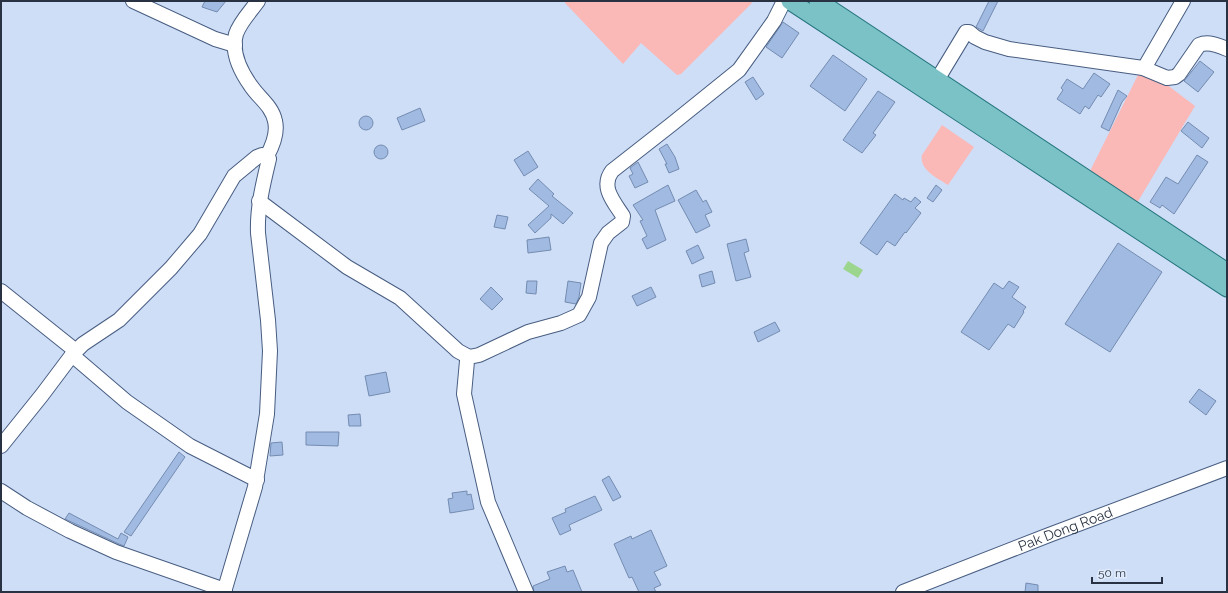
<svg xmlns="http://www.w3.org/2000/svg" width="1228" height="593" font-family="Raleway,sans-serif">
<rect width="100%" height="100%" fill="#cfdef7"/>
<!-- green -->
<path fill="#fab8b7" d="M565,1H750L752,3L681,74L677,75L641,43L623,64L565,3Z
M1140,71L1166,84L1195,106L1137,203L1090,171Z
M942,125L974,147L948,185C938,178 919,170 922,155Z"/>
<!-- water -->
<path fill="#9cd58e" d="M848,261L863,270L858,278L843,269Z"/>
<!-- building -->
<path fill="#a0bae1" stroke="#748cb1" d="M205,1H226L217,12L202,7Z
M989,1H998L983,31L976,27Z
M783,22L799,33L782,58L766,47Z
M833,55L867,79L845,111L810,86Z
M1200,61L1214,72L1198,92L1184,81Z
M1094,73L1110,84L1101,97L1098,95L1089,109L1085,106L1080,114L1057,99L1063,90L1061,88L1067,79L1083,89Z
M753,77L764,94L756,100L745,82Z
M1118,90L1127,96L1122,102L1109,131L1101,127Z
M878,91L895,102L873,133L876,135L862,153L843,140Z
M420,108L425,121L402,130L397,118Z
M359 123a7 7 0 1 1 14 0a7 7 0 1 1-14 0Z
M1188,122L1209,138L1202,148L1181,131Z
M667,144L675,157L679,169L669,173L665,164H667L659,149Z
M374 152a7 7 0 1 1 14 0a7 7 0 1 1-14 0Z
M528,151L538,167L524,176L514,160Z
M1197,155L1208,162L1174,214L1162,205L1160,208L1150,202L1166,177L1178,184Z
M638,162L648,182L635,188L629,176L633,174L630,168Z
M538,179L554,194L552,196L573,213L563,224L551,214V218L535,233L528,225L549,206L529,189Z
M668,185L675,201L655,210L666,240L647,249L642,239L647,236L640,221L643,220L633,205Z
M936,185L942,190L933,202L927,198Z
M696,190L703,202L706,200L712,212L705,215L710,226L696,233L678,200Z
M895,194L903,200L904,198L911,202L915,197L921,202L915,208L921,213L906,233L905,232L895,246L887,241L877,255L860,243Z
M497,215L508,217L505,229L494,227Z
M549,237L551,250L528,253L527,240Z
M746,239L749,251L744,253L751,277L736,281L727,244Z
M1118,243L1162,272L1110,352L1065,324Z
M698,245L704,258L692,264L686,251Z
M712,271L715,283L702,287L699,275Z
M527,281H537L536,294L526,293Z
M568,281L581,283L579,297L576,304L565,302Z
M1009,281L1019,287L1012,297L1026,307L1023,311L1024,312L1014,328L1008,324L989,350L961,332L994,283L1003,289Z
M491,287L503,299L492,310L480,299Z
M651,287L656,297L637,306L632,296Z
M775,322L780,331L758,342L754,332Z
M386,372L390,392L369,396L365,376Z
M1199,389L1216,401L1206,415L1189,402Z
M360,414L361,426H349L348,415Z
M306,432H339L338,446L306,445Z
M282,442L283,455L270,456L271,443Z
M179,452L185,457L131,536L124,532Z
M609,476L621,497L613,501L602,480Z
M467,491V495L471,494L474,509L450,513L448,499L453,498L452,493Z
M595,496L602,510L569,525L571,530L560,535L552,518L566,512L565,509Z
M69,513L118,539L121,533L128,537L124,546L119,544L65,519Z
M651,530L667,566L654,572L661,585L654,588L656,592H639L632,577L629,578L614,544L631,536L632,539Z
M565,566L567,572L573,570L582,592H534L533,586L550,579L547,572Z
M1026,583L1038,585V592H1025Z"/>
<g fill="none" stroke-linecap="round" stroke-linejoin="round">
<!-- minor casing -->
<g stroke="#475d80" stroke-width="16">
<g id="minor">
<path d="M133,1L215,39L235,45"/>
<path d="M1143,68L1146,65L1183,1"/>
<path d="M937,80L966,32H969L975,37L985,42L1009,49L1143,68L1167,78L1175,77L1179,74L1199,45C1208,41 1218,45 1227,49"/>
<path d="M259,201L347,267L400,298L458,351L469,357"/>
<path d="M1,291L76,351"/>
<path d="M72,355L127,402L190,446L257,480"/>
<path d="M1,446L42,395L72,355L83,344L119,320L171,268L200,234L234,176L257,157L262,155L267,156C273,145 278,133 275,121C272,106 259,98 251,86C241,72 231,52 236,34C240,22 251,11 258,1"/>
<path d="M1,491L27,508L70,531L116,552L225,590"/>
<path d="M224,592L255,487L267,414L270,351L268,320L258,233C257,208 263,184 269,159L267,156"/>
<path d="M526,592L488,502L464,394L467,361L469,357L479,355L528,332L561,323L579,315L589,297L601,243L608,233L622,222L623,216C614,202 600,187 612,171L672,124L739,70L774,21L784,1"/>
<path id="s1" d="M903,592L1049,535L1227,468"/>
</g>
</g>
<!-- major casing -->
<g stroke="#25767f" stroke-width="19">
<path id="major" d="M790,1L1227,288
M818,1L1227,272"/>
</g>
<!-- minor -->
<use href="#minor" stroke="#fff" stroke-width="14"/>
<!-- major -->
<use href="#major" stroke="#7bc2c6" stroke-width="17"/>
</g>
<g text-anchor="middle" stroke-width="4" stroke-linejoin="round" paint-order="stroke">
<!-- street labels -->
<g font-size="14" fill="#283242" stroke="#e0ebfc">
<text dy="5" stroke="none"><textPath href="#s1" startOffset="174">Pak Dong Road</textPath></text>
</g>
</g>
<!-- border -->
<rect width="1228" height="593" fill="none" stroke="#283242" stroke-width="4"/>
<!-- scale -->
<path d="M1092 577v6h70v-6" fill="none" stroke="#283242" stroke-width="2"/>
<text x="1098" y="577" font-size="12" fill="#283242" stroke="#e0ebfc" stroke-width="3" paint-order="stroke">50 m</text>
</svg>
